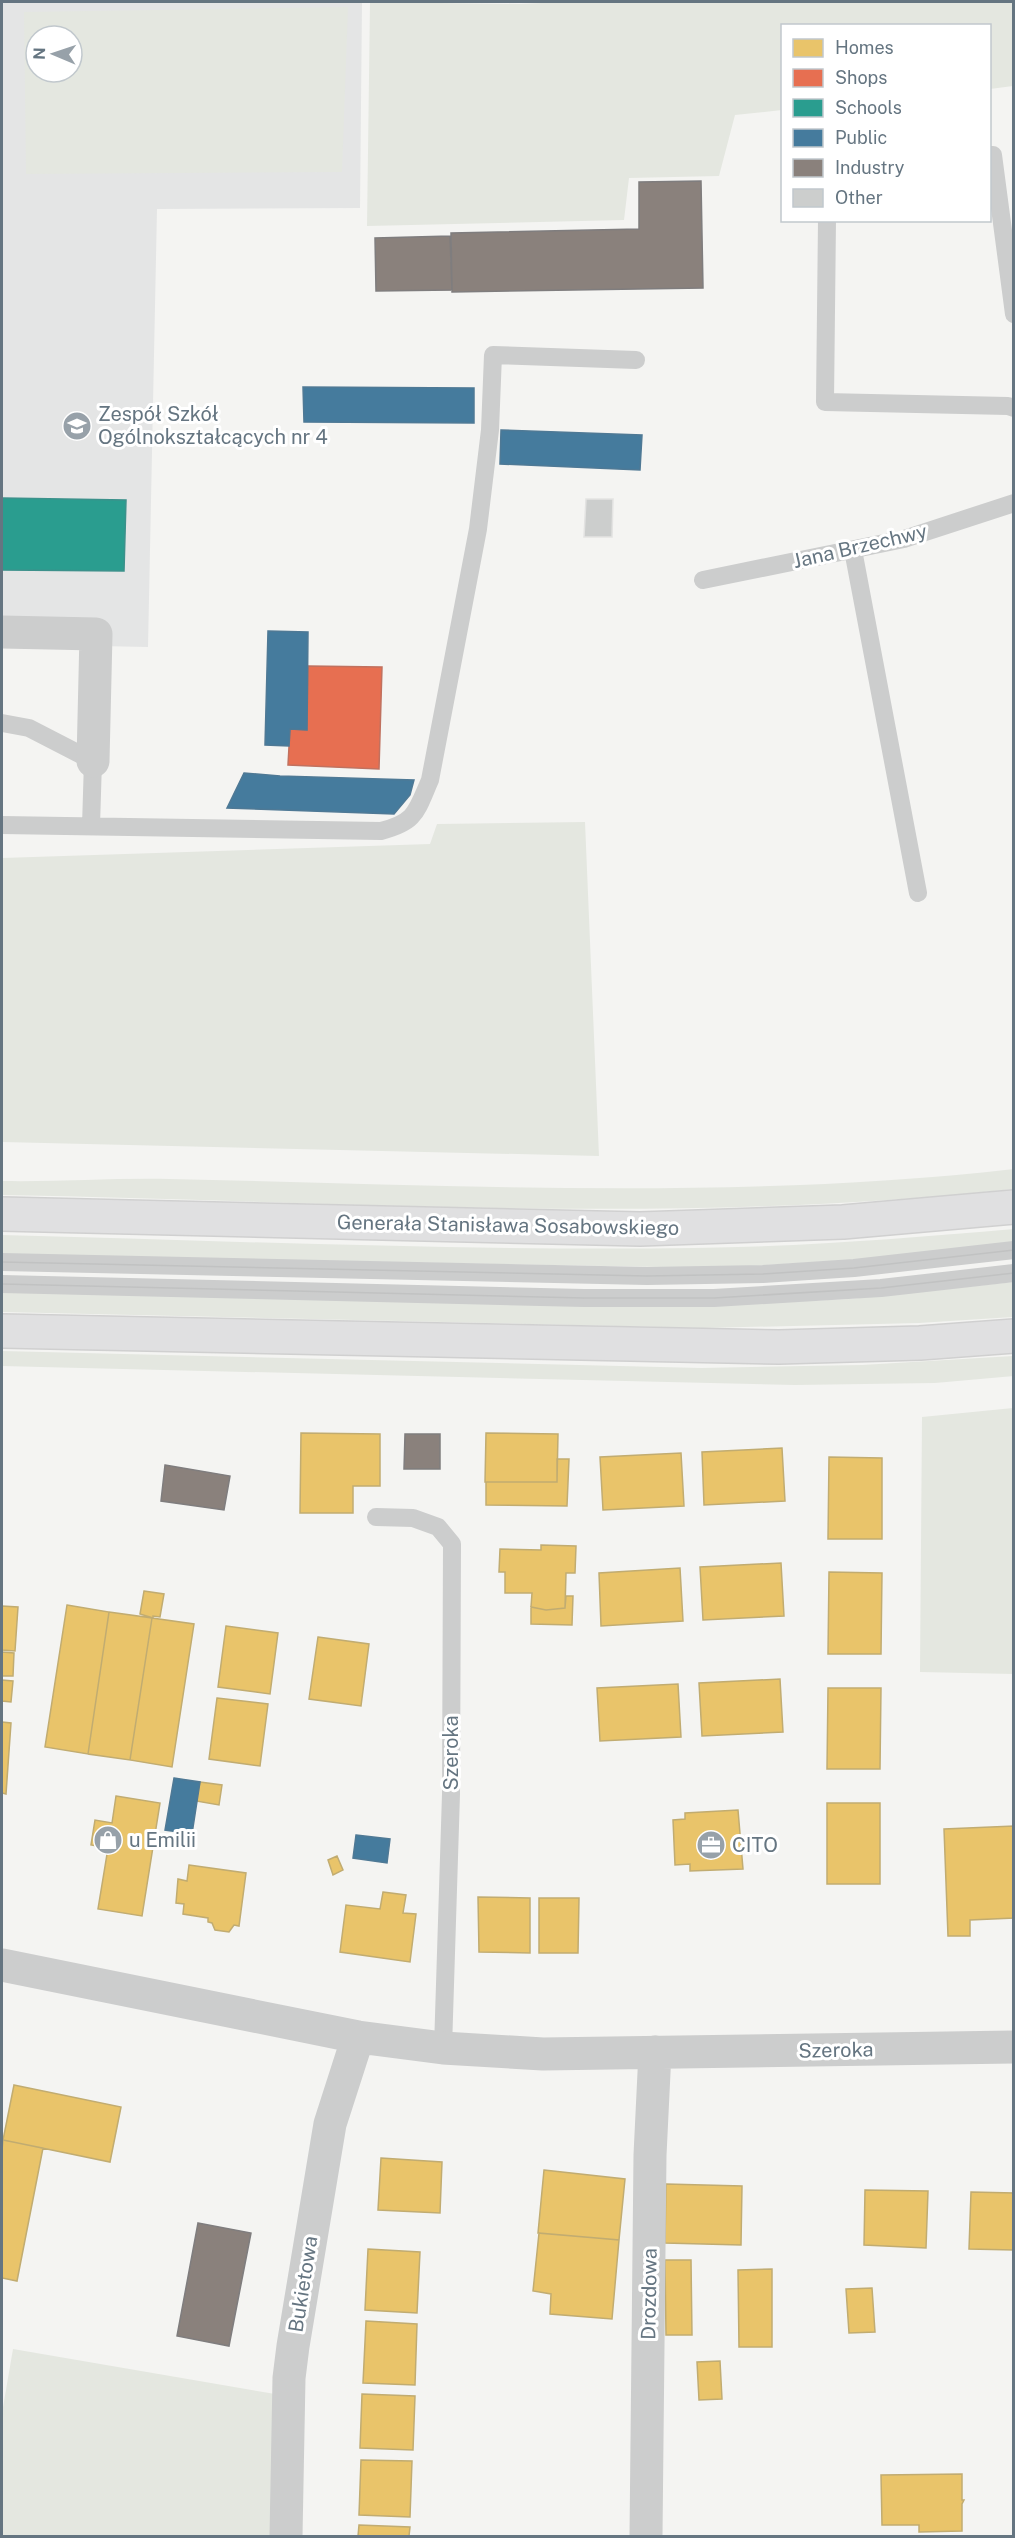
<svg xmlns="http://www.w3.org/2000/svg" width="1015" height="2538" font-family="'Public Sans',sans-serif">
<rect width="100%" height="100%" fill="#f4f4f2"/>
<!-- built -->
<path fill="#e4e5e5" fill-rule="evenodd" d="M2,2H362L360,208L157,209L148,647L2,644ZM36,36H72V72H36Z"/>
<!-- green -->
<path fill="#e4e7e0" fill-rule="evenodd" d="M370,2L519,4L564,2H1013V86L990,89V26H782V110L735,115L719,176L629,178L624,220L367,226Z
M348,7L342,172L26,174L24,12ZM36,36H72V72H36Z
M585,822L599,1156L2,1142V858L430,844L437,824Z
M1014,1169L1013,1189C677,1226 339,1201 2,1195V1181C57,1182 113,1178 169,1179C451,1185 733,1201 1014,1169Z
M1014,1229L1013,1243L900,1257L716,1268L2,1255V1235C231,1241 464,1251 694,1248C800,1247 907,1238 1014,1229Z
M1014,1282L1013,1317L919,1323L703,1328L2,1312V1292L675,1307L850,1299Z
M2,1351L701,1368L862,1365L1013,1356L1014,1376L935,1383L795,1385L41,1367L2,1366Z
M1013,1408V1674L920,1672L922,1417Z
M13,2349L275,2394L272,2536H2V2413Z"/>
<!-- homes -->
<path fill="#e9c46a" stroke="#c1ac71" stroke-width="1.5" d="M301,1433L380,1434V1486H353V1513H300Z
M486,1433L558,1434L557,1482H485Z
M782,1448L785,1501L704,1505L702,1452Z
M681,1453L684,1506L603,1510L600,1457Z
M829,1457L882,1458V1539H828Z
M557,1459H569L567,1506L486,1505V1482H557Z
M541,1545L576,1546L575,1573H566L565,1608L546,1610L531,1607L532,1593H505V1572H499L500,1549L541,1550Z
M781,1563L784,1616L703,1620L700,1567Z
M680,1568L683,1621L601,1626L599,1573Z
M829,1572L882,1573L881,1654H828Z
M144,1591L164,1594L160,1617L153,1616V1618L140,1614Z
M566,1596H573L572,1625L531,1624V1607L546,1610L565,1608Z
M67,1605L109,1612L88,1754L45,1747Z
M2,1606L18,1607L15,1651L2,1650Z
M109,1612L152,1618L130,1760L88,1754Z
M152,1618L194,1624L172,1767L130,1760Z
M226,1626L278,1633L270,1694L218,1687Z
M318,1637L369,1644L361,1706L309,1699Z
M2,1652L14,1653L13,1676H2Z
M780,1679L783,1732L702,1736L699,1683Z
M2,1680L13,1681L11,1702L2,1701Z
M678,1684L681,1737L600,1741L597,1688Z
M828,1688H881L880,1769H827Z
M217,1698L268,1704L260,1766L209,1759Z
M2,1722L11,1723L6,1794L2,1793Z
M200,1782L222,1785L219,1805L196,1801Z
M116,1796L160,1803L142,1916L98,1909L108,1848L91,1845L95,1820L112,1823Z
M827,1803H880V1884H827Z
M738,1810L743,1869L690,1871V1864L675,1865L673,1820L685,1819V1813Z
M1014,1826V1918L970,1920V1936H948L944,1829Z
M337,1856L343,1870L333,1875L328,1860Z
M189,1865L246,1873L239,1926L234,1925L229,1932L215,1930L212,1923L208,1922V1918L183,1914L184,1904L176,1903L178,1879L187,1881Z
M383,1892L406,1895L403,1913L416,1914L410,1962L340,1952L346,1905L380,1909Z
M478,1897L530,1898V1953L479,1952Z
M539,1898H579L578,1953H539Z
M14,2085L121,2107L110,2162L3,2140Z
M3,2140L43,2148L17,2281L2,2278V2150Z
M381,2158L442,2162L440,2213L378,2210Z
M544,2170L625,2179L619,2240L538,2233Z
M666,2184L742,2186L741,2245L665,2243Z
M865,2190L928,2191L926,2248L864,2245Z
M971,2192L1014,2193V2250L969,2249Z
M539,2233L619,2240L612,2319L550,2314L551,2294L533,2291Z
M368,2249L420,2252L417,2313L365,2310Z
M665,2260H691L692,2335H666Z
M772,2269V2347H739L738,2270Z
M872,2288L875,2332L849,2333L846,2289Z
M366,2321L417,2324L415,2385L363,2383Z
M720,2361L722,2399L699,2400L697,2362Z
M362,2394L415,2396L413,2450L360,2448Z
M361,2460L412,2461L410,2517L359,2515Z
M962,2474V2500H964L962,2504V2531L919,2532V2525H882L881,2475Z
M359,2525L410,2527L409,2536H358Z"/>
<!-- shops -->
<path fill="#e76f51" stroke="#c0715f" stroke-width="1.5" d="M308,666L382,667L379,769L288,765L290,729L307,730Z"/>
<!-- schools -->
<path fill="#2a9d8f" stroke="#3c918b" stroke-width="1.5" d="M2,498L126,500L124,571L2,570Z"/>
<!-- public -->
<path fill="#457b9d" stroke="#4f7995" stroke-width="1.5" d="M303,387L474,388V423L304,422Z
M501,430L642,435L640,470L500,464Z
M268,631L308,632L307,730L290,729L289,746L265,745Z
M244,773L280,776L414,780L410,795L394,814L227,808Z
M174,1778L200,1782L192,1834L165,1830Z
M356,1835L390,1839L387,1863L353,1858Z"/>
<!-- industry -->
<path fill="#8a817c" stroke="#7f7d7e" stroke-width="1.5" d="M701,181L703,288L452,292L451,233L639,229V182Z
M450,236L452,290L376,291L375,238Z
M405,1434H440V1469H404Z
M165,1465L230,1476L224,1510L161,1501Z
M198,2223L251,2233L229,2346L177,2336Z"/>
<!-- building -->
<path fill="#cccecd" stroke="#e3e3e2" stroke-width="1.5" d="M586,499H613L612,537H584Z"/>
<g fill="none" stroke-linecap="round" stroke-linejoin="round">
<!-- secondary casing -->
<g stroke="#d0d0d0" stroke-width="36">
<path id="secondary" d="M2,1214L640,1229L843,1222L1014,1207
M2,1331L779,1347L920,1343L1014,1336"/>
</g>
<!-- lane -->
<path stroke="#cccdcd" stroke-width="18" d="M990,155H993L1014,314
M827,220L825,402L1008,406L1014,408
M853,550L918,893
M703,580L904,539L1014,503
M2,723L29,728L93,761L91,826
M2,825L381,831C416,822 416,812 430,780L478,529L490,430L493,355L636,360
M2,1262L647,1276L763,1274L854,1268L1014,1250
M2,1284L584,1298H714L881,1288L1014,1273
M376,1517L413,1518L438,1527L452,1544L451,1794L443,2048"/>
<!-- street -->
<path stroke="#cccdcd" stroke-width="33" d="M2,632L96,634L93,761
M2,1965L358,2037L443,2048L543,2054L1014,2047
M286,2536L289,2378L293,2346L330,2124L358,2037
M646,2536L650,2155L655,2052"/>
<!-- secondary -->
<use href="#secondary" stroke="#e0e0e1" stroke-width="33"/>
<!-- tram -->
<path stroke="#c1c2c2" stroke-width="1.5" d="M2,1262L647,1276L763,1274L854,1268L1014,1250
M2,1284L584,1298H714L881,1288L1014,1273"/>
</g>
<!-- icons -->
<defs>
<g id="school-disc" transform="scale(1.5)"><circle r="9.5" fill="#97a1a9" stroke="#fff"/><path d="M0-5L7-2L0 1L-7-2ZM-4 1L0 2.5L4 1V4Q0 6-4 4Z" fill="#fff"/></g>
<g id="shop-disc" transform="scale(1.5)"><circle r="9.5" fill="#97a1a9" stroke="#fff"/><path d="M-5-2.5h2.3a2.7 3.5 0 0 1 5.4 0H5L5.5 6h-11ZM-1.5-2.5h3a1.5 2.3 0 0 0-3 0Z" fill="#fff"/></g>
<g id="office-disc" transform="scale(1.5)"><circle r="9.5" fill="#97a1a9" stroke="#fff"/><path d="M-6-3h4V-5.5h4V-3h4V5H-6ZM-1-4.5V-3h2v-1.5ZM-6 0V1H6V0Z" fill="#fff"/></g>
</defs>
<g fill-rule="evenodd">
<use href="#school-disc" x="77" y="426"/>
<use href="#shop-disc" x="108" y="1840"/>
<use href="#office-disc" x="711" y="1845"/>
</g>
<g text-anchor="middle" stroke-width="6" stroke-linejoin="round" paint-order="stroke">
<!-- poi labels -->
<g font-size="20" fill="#657581" stroke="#fff" text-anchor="start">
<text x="98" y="421">Zespół Szkół<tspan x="98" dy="23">Ogólnokształcących nr 4</tspan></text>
<text x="129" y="1847">u Emilii</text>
<text x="732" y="1852">CITO</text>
</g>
<!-- street labels -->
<g font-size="20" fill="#657581" stroke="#fff">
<text transform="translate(860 546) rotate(-13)" y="7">Jana Brzechwy</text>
<text transform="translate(508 1225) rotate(1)" y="7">Generała Stanisława Sosabowskiego</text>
<text transform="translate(451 1753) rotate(-90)" y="7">Szeroka</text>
<text transform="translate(836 2050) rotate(-1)" y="7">Szeroka</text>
<text transform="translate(303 2284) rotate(-81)" y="7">Bukietowa</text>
<text transform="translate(649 2294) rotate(-89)" y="7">Drozdowa</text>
</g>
</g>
<!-- border -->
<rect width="1015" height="2538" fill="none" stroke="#657581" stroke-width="6"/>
<!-- legend -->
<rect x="781" y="24" width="210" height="198" fill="#ffffff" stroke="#c1c8cd" stroke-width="1.5"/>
<rect x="793" y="39" width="30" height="18" fill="#e9c46a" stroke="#c1c8cd" stroke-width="1.5"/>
<text x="835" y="54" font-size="18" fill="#657581">Homes</text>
<rect x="793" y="69" width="30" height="18" fill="#e76f51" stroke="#c1c8cd" stroke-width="1.5"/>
<text x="835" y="84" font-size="18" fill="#657581">Shops</text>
<rect x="793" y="99" width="30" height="18" fill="#2a9d8f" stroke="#c1c8cd" stroke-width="1.5"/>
<text x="835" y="114" font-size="18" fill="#657581">Schools</text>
<rect x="793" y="129" width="30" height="18" fill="#457b9d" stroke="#c1c8cd" stroke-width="1.5"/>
<text x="835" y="144" font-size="18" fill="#657581">Public</text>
<rect x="793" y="159" width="30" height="18" fill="#8a817c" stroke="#c1c8cd" stroke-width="1.5"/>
<text x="835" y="174" font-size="18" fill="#657581">Industry</text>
<rect x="793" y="189" width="30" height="18" fill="#cccecd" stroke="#c1c8cd" stroke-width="1.5"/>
<text x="835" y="204" font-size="18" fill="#657581">Other</text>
<!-- north arrow -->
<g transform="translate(54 54) rotate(272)"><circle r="28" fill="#ffffff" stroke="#c1c8cd" stroke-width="1.5"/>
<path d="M0-4.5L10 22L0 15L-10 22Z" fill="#97a1a9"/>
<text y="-9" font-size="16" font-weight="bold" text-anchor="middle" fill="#657581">N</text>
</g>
</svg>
